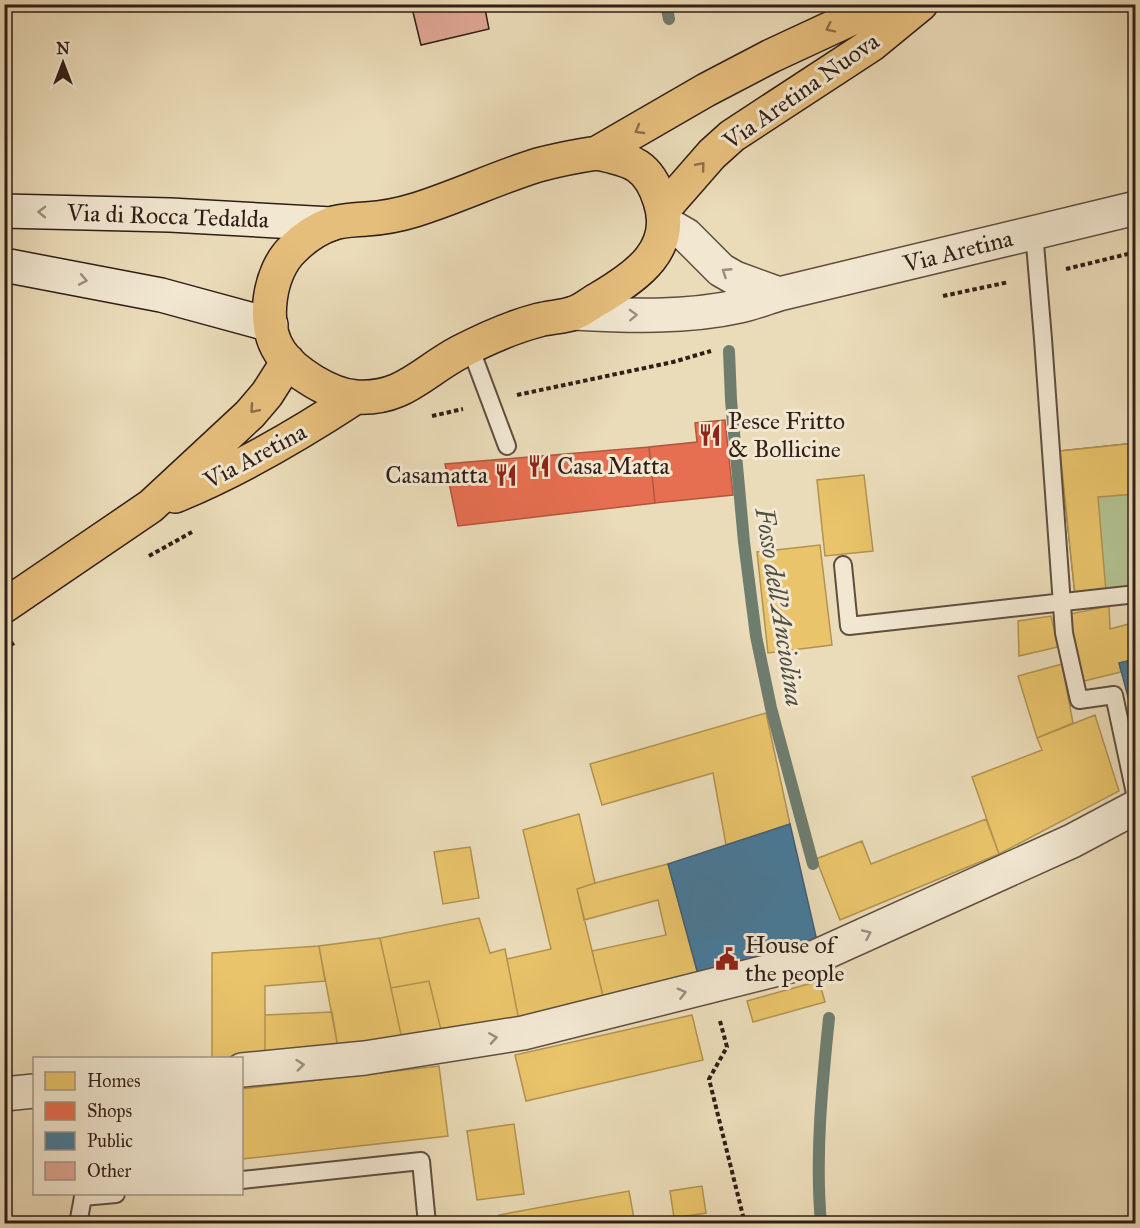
<svg xmlns="http://www.w3.org/2000/svg" width="1140" height="1228" font-family="'IM FELL Great Primer',serif">
<rect width="100%" height="100%" fill="#ebdcb9"/>
<filter id="stains"><feTurbulence type="fractalNoise" baseFrequency=".00333" numOctaves="4"/><feColorMatrix values="0 0 0 0 .2 0 0 0 0 .09 0 0 0 0 .02 0 0 0 .5 -.17"/></filter>
<radialGradient id="worn" r=".72"><stop offset=".6" stop-color="#630" stop-opacity="0"/><stop offset="1" stop-color="#630" stop-opacity=".3"/></radialGradient>
<!-- green -->
<path fill="#b3c292" stroke="#727054" stroke-width="1.5" d="M1135,443V589L1075,595L1060,451Z"/>
<!-- homes -->
<path fill="#e9c46a" stroke="#b29251" stroke-width="1.5" d="M1136,443V494L1098,497L1106,592L1075,595L1060,451Z
M864,475L873,551L825,556L817,480Z
M820,545L832,645L768,653L757,552Z
M1109,606L1110,629L1136,622V659L1119,663L1121,672L1080,682L1070,614Z
M1051,616L1058,647L1019,656L1018,621Z
M1062,664L1073,723L1037,738L1018,676Z
M766,713L790,824L726,845L713,773L602,805L590,764Z
M1095,715L1119,791L999,854L972,777L1042,750L1037,738Z
M579,814L595,883L577,889L604,1000L519,1021L507,959L551,949L523,830Z
M986,819L999,854L840,920L816,859L862,841L871,864Z
M470,847L479,898L443,904L434,852Z
M668,864L699,978L604,1000L592,951L666,935L658,900L584,920L577,889L595,883Z
M479,918L490,953L505,949L519,1021L441,1030L429,981L391,988L380,938Z
M380,938L402,1039L338,1048L319,946Z
M319,946L325,981L265,986V1054L212,1058V953Z
M429,981L441,1030L402,1039L391,988Z
M819,981L825,1002L753,1022L747,1001Z
M332,1012L338,1048L265,1054V1015Z
M692,1015L703,1060L526,1101L515,1055Z
M439,1066L448,1136L242,1159V1089Z
M514,1124L524,1194L477,1200L467,1131Z
M702,1186L706,1213L674,1218L670,1191Z
M629,1191L635,1224H500L499,1215Z"/>
<!-- shops -->
<path fill="#e76f51" stroke="#b05740" stroke-width="1.5" d="M725,420L733,495L655,503L649,447L697,442L695,423Z
M649,447L655,503L458,526L445,464Z"/>
<!-- public -->
<path fill="#457b9d" stroke="#3f5f75" stroke-width="1.5" d="M1136,659V707L1131,708L1119,663Z
M790,824L817,941L699,978L668,864Z"/>
<g fill="none" stroke-linecap="round" stroke-linejoin="round">
<!-- stream -->
<path stroke="#6f7d6f" stroke-width="12" d="M666,4L669,19
M729,351L731,400L744,542L756,636L771,708L813,864
M821,1224C815,1155 822,1086 829,1018"/>
</g>
<!-- building -->
<path fill="#e0a795" stroke="#301e17" stroke-width="1.5" d="M411,4H484L489,29L421,45Z"/>
<g fill="none" stroke-linecap="round" stroke-linejoin="round">
<!-- lane casing -->
<g stroke="#5f4e40" stroke-width="20">
<path id="lane" d="M1034,232L1043,339L1064,633L1079,700L1114,695L1136,798
M470,347L507,446
M843,565L849,626L1136,594
M242,1180L421,1161L427,1224
M78,1224L83,1197L116,1194"/>
</g>
<!-- street casing -->
<g stroke="#5f4e40" stroke-width="36">
<path id="street" d="M665,223L686,235L721,270L735,278L779,294
M574,313C628,316 687,318 740,306C753,303 766,298 779,294L1136,208
M242,1070L365,1058L523,1033L802,963L1072,841L1136,807
M4,1094L34,1091"/>
</g>
<!-- secondary casing -->
<g stroke="#301e17" stroke-width="36">
<path id="secondary" d="M4,211L170,215L331,224
M4,265L161,295L271,325"/>
</g>
<!-- primary casing -->
<g stroke="#301e17" stroke-width="36">
<path id="primary" d="M597,153C632,160 649,165 660,201C676,249 637,276 600,298C592,302 583,310 574,313C563,317 550,317 539,320C512,327 485,339 460,352C422,372 403,400 356,397C331,395 294,373 280,352C261,324 269,271 293,249C303,239 317,229 331,224C341,220 355,220 366,219C382,218 399,215 415,210C457,197 496,178 538,165C557,160 577,156 597,153Z
M597,153L706,90L771,56L883,4
M663,210L712,154L732,136L871,45L921,4
M175,496C239,470 298,435 356,397
M4,606L151,506L250,414L267,394L288,361"/>
</g>
<!-- path -->
<path stroke="#301e17" stroke-width="4" stroke-dasharray="4.5 3" stroke-linecap="butt" d="M1066,269L1136,252
M943,296L1009,282
M517,395L673,362L711,351
M432,416L463,409
M149,556L192,532
M4,649L14,643
M720,1021L727,1047L709,1079L745,1224"/>
<!-- lane -->
<use href="#lane" stroke="#f2e8d2" stroke-width="16"/>
<!-- street -->
<use href="#street" stroke="#f2e8d2" stroke-width="33"/>
<!-- secondary -->
<use href="#secondary" stroke="#f2e8d2" stroke-width="33"/>
<!-- primary -->
<use href="#primary" stroke="#e6be7c" stroke-width="33"/>
</g>
<!-- one-way arrows -->
<defs><path id="oneway-chevron" d="M-2-3.5L2.5 0L-2 3.5" fill="none" stroke-width="1.6" stroke-linecap="round" stroke-linejoin="round" transform="scale(1.5)"/></defs>
<g stroke="#8b6e4a">
<use href="#oneway-chevron" transform="translate(830 28) rotate(154)"/>
<use href="#oneway-chevron" transform="translate(639 130) rotate(150)"/>
<use href="#oneway-chevron" transform="translate(701 166) rotate(-50)"/>
<use href="#oneway-chevron" transform="translate(254 409) rotate(131)"/>
</g>
<g stroke="#9b8d7e">
<use href="#oneway-chevron" transform="translate(42 212) rotate(-179)"/>
<use href="#oneway-chevron" transform="translate(726 272) rotate(-147)"/>
<use href="#oneway-chevron" transform="translate(83 280) rotate(11)"/>
<use href="#oneway-chevron" transform="translate(633 315) rotate(-2)"/>
<use href="#oneway-chevron" transform="translate(867 934) rotate(-24)"/>
<use href="#oneway-chevron" transform="translate(682 993) rotate(-14)"/>
<use href="#oneway-chevron" transform="translate(493 1038) rotate(-9)"/>
<use href="#oneway-chevron" transform="translate(300 1065) rotate(-6)"/>
</g>
<!-- icons -->
<defs>
<g id="restaurant-bare" transform="scale(1.8)"><path d="M-5-6h1v4h1v-4h1v4h1v-4h1v5L-1.5 .5V6h-2V.5L-5-1ZM5-6V6H3V1.5H1.5Q1.5-4 5-6Z" fill="#8f2418" stroke="#f2e8d2" stroke-width="2.5" paint-order="stroke"/></g>
<g id="civic-bare" transform="scale(1.8)"><path d="M-.6-6.5H3V-4.5H.6V-3L4-1V1h2V6H-6V1h2V-1L-.6-3ZM-1.2 2.5V6h2.4V2.5Z" fill="#8f2418" stroke="#f2e8d2" stroke-width="2.5" paint-order="stroke"/></g>
</defs>
<g fill-rule="evenodd">
<use href="#restaurant-bare" x="710" y="435"/>
<use href="#restaurant-bare" x="539" y="466"/>
<use href="#restaurant-bare" x="506" y="475"/>
<use href="#civic-bare" x="727" y="959"/>
</g>
<g text-anchor="middle" stroke-width="6" stroke-linejoin="round" paint-order="stroke">
<!-- street labels -->
<g font-size="24" fill="#301e17" stroke="#f2e8d2">
<text transform="translate(801 91) rotate(-35)" y="8">Via Aretina Nuova</text>
<text transform="translate(168 216) rotate(2)" y="8">Via di Rocca Tedalda</text>
<text transform="translate(958 251) rotate(-14)" y="8">Via Aretina</text>
<text transform="translate(255 456) rotate(-28)" y="8">Via Aretina</text>
</g>
<!-- poi labels -->
<g font-size="24" fill="#301e17" stroke="#f2e8d2" text-anchor="start">
<text x="728" y="429">Pesce Fritto<tspan x="728" dy="28">&amp; Bollicine</tspan></text>
<text x="557" y="474">Casa Matta</text>
<text x="488" y="483" text-anchor="end">Casamatta</text>
<text x="745" y="953">House of<tspan x="745" dy="28">the people</tspan></text>
</g>
<!-- water labels -->
<g font-size="26" font-style="italic" fill="#504d43" stroke="#f2e8d2">
<text transform="translate(780 607) rotate(81)" y="9">Fosso dell'Anciolina</text>
</g>
</g>
<!-- margin -->
<rect width="1140" height="1228" fill="none" stroke="#ebdcb9" stroke-width="24"/>
<rect x="6" y="6" width="1128" height="1216" fill="none" stroke="#301e17" stroke-width="3"/>
<rect x="12" y="12" width="1116" height="1204" fill="none" stroke="#301e17" stroke-width="1.5"/>
<!-- legend -->
<rect x="33" y="1057" width="210" height="138" fill="#f2e8d2" stroke="#a49787" stroke-width="1.5"/>
<rect x="45" y="1072" width="30" height="18" fill="#e9c46a" stroke="#a49787" stroke-width="1.5"/>
<text x="87" y="1087" font-size="18" fill="#301e17">Homes</text>
<rect x="45" y="1102" width="30" height="18" fill="#e76f51" stroke="#a49787" stroke-width="1.5"/>
<text x="87" y="1117" font-size="18" fill="#301e17">Shops</text>
<rect x="45" y="1132" width="30" height="18" fill="#457b9d" stroke="#a49787" stroke-width="1.5"/>
<text x="87" y="1147" font-size="18" fill="#301e17">Public</text>
<rect x="45" y="1162" width="30" height="18" fill="#e0a795" stroke="#a49787" stroke-width="1.5"/>
<text x="87" y="1177" font-size="18" fill="#301e17">Other</text>
<!-- north arrow -->
<g transform="translate(63 63)" stroke="#f2e8d2" stroke-width="4.5" paint-order="stroke">
<path d="M0-4.5L10 22L0 15L-10 22Z" fill="#301e17"/>
<text y="-9" font-size="16" font-weight="bold" text-anchor="middle" fill="#301e17">N</text>
</g>
<rect width="100%" height="100%" filter="url(#stains)"/>
<rect width="100%" height="100%" fill="url(#worn)"/>
</svg>
